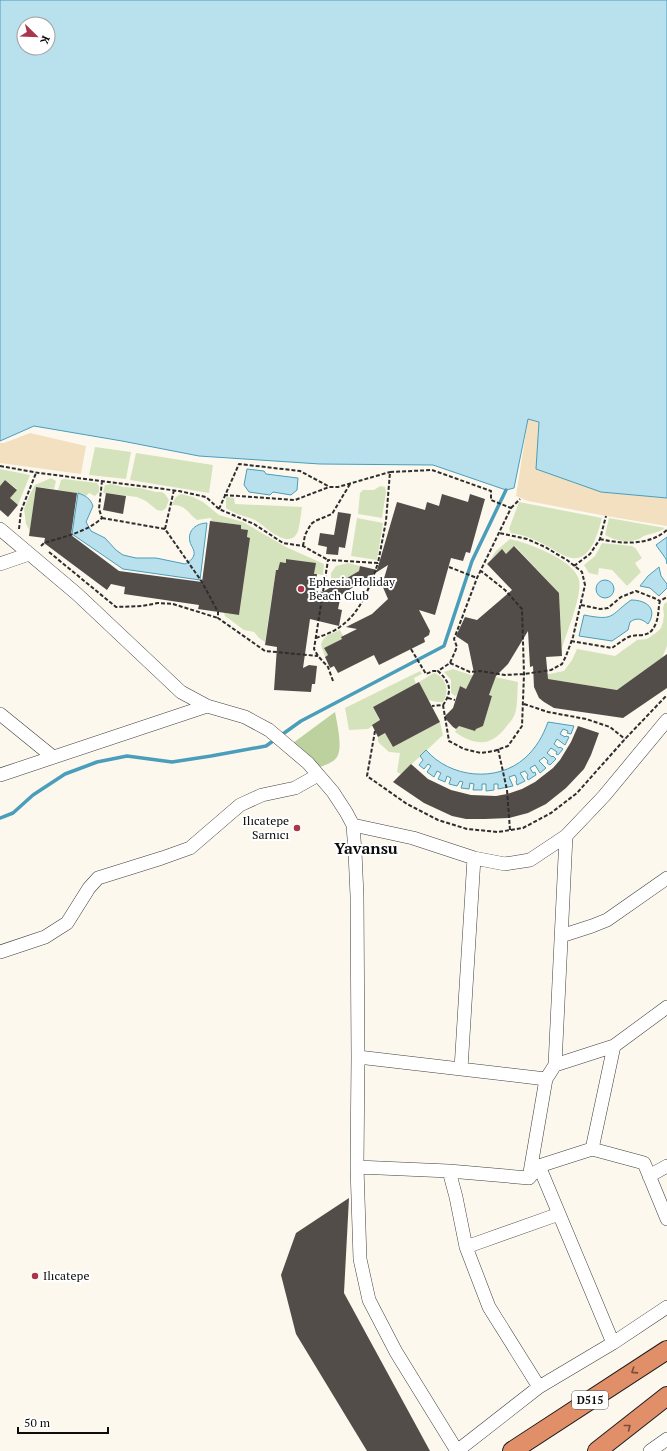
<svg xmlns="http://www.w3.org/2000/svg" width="667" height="1451" font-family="'PT Serif',serif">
<rect width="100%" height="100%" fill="#fdf8ee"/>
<!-- green -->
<path fill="#d5e3bc" d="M95,447L131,452L126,479L89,475Z
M136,453L213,465L209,493L130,480Z
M0,469L30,475L18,505L10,498L17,489L5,480L0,486Z
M51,478L56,481L54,489L36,487L30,531L26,524L24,509L31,492L35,485Z
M64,479L97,483L99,486V492L95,496L89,493L86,496L77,493L58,490L61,480Z
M112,484L123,487L140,488L156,492H162L165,494L169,500L166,508L162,511L157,510L146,501L137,497L106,493L105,494L103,492L105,485Z
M380,486L385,487L386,492L382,518L358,514L360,493L363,490H374Z
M181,494L193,497L203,502L219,515L243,522L286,547L324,564L323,575L314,574L315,567L307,562L287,559L286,563L280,562L278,570H276L265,642L259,638L254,632L244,630L225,616L224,613L239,615L248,530L241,529V525L210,521L212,519L210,518L197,520C187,513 187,505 172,505C174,499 176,496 181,494Z
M226,497L234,498L235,504L302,507C301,514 300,524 298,531C290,552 265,526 255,520C245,516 234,514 226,508Z
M519,502L602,518C598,533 590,565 568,557C562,555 556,551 551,548C538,541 526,535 511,533L509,529Z
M357,518L383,523L377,560L351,556Z
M609,518L665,528C658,533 652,533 644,536C642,537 641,538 639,539C628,543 615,541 605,535Z
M510,539C528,543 575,560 579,580C582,597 567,631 562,648L559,593L515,546L506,554L502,550L490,560L496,551Z
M602,543L632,546C637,548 638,553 642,558L635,563L641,572L627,586L612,570L599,568L598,575L589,573L584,565L595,556Z
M348,563L360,566L359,571L331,587V573L336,566Z
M667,602V646L662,658L617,690L560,681L558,690L544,675L564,671L572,660L577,649L615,656L637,640L647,639L657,632L661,628L663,622L664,615L663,608L664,604Z
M340,630L343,636L342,639L324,648L328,655L325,657L321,645C323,635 331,634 340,630Z
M453,669L477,677L486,675L518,682C517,692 518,704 515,714C513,719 510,722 506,727C491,747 475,746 455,732L457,728L459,726L475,730L477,727L483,726L492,696L489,695L493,684L472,678L466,689L460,686L457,695L455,696L451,693V680L444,672Z
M420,671L422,674L414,678L416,684L373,707L380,721L368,729L349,730L345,708Z
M434,673C446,677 450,691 443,702H437L428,700L419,682Z
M440,722L443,735L401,774L397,772L400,753L389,752L378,742V737L385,733L393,747Z"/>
<!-- forest -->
<path fill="#bcd19e" d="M335,712C337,723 343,748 337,757C334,762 326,765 320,767L293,743Z"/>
<!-- sand -->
<path fill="#f2e0c0" d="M528,419L539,422L601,492L667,498V526L606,516L528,501L516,496Z
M30,433L86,446L81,474L0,463V443H4Z"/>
<!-- water -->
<path fill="#b9e1ed" stroke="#4a9dbb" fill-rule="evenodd" d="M0,0H667V498L601,492L536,469L539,422L528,419L514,488L506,490L433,465L320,464L199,456L122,441L34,426L0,441ZM24,24H48V48H24Z
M247,469L264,471L266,474L298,478L297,490L291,495L273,492L270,495L249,492L244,485Z
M78,493C86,496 90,498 93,506L86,522L91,531L105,538L116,550L123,555L136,558H156L185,564C189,562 193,559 194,555C195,550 191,546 190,542C187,530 197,523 207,523L200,580L123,569L72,534Z
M667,537V564L666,559L656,545Z
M659,567L661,576L667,584V588L659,596L650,588L640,586L648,576Z
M596 589a9 9 0 1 1 18 0a9 9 0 1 1-18 0Z
M631,600C647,600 658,609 648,624C642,619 637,617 630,622L628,630L612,641L579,636L584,615C615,621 609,616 631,600Z
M548,722L574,726L571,734L567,733L568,731L563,729L560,734L565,737L566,736L569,737L565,745L557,739L554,744L559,748L560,747L563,749L558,755L556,754L557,752L551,748L547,753L552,757L553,756L556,759L550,765L547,763L548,761L544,757L539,761L546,768L540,773L535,765L530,768L533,773L535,772L536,775L528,780L527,777L528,775L525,771L520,773L525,781L517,785L516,781L517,780L515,775L509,777L513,786L498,789V784H494V790L486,791V784H482V790H473L474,784L470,783L469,789L461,788L463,782L460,781L457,786L449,784L451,778L447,776L445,782L438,779L441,773L437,771L434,777L427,772L431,766L428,764L424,769L419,765L423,760L420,756L426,750C450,778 497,783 525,758C536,748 543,736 548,722Z"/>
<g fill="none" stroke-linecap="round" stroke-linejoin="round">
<!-- stream -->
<path stroke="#4a9dbb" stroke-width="3.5" d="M0,818L13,813L33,795L65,774L97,762L127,756L172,762L211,756L266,746L301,721L444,646L472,561L506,490"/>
</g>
<!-- building -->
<path fill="#534d4a" d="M5,480L17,490L10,498L18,505L8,517L0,510V486Z
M36,487L77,493L71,535L119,571L202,582L210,521L241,525V529L248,530L247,537L250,538L239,615L198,609L199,605L124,594L125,587L111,584L107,590L44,543L45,538L29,536Z
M106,493L126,496L123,514L103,510Z
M442,494L468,502L470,494L485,499L470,553L466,552L463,561L451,558L435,615L419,610L430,631L429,635L424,638L425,642L379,665L374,655L338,673L334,666L330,668L325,657L328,655L324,648L342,639L341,637L357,629L346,627L372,614L388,599L382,585L388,565L341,595L338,609L342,610L339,626L310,619L303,668L309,665L317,666L315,684H312L311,692L274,690L277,647L265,645L276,570H278L280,562L286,563V559L316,563L314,574H317L314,597L359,571L360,566L377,570L397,502L425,510L427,502L439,506Z
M338,512L351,514L345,548L339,547L338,555L326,554L327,547L318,545L320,533L334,535Z
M514,546L559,593L562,656L546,657L548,679L617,690L667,654V688L623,718L554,708L544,702L539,698L534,687L533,666L530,667L528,631L508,664L496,676L489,695L492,696L483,726L476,729L475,731L459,726L456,729L453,727L444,717L453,708L460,686L466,689L474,673L468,644L456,636L465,617L477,620L512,590L487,564L502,549L506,554Z
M419,682L440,722L393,747L385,733L378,737L372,725L380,720L373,707Z
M578,726L599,733L591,755L584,769L566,788L546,804L528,813L509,818L485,819H466L452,816L424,803L393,782L411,764L428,779L451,790L471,795L496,796L507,794L522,789L535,782L553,768L560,760L571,742Z
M349,1198L344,1293L430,1451H367L296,1334L281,1275L296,1233Z"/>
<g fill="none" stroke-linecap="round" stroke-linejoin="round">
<!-- minor casing -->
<g stroke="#3f3f3f" stroke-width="14">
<path id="minor" d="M0,529L77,594L181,692L207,706L245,717L269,730L308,763L333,792L346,812L353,825L355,852L357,896L358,1057L357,1167L360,1259L369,1300L396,1352L457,1451
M0,564L29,554
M0,714L53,757
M0,775L207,706
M353,825L413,838L474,858L505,864L530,860L566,836L604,796L667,720
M561,936L592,926L607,920L667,878
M0,952L45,937L67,923L89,888L98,878L162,858L190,848L240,805L262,795L295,788L318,775
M358,1057L546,1079L555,1065L614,1046L667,1007
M555,1065L566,836
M461,1069L474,858
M592,1149L614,1046
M539,1166L613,1343
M357,1167L449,1171L529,1178L539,1166L592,1149L644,1163L667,1219
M449,1171L456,1197L466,1247L489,1307L539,1387
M649,1176L667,1166
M529,1178L546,1079
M466,1247L559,1214
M457,1451L539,1387L613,1343L667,1307
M650,1451L667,1439"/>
</g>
<!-- highway casing -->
<g stroke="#1d1d1d" stroke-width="20">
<path id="highway" d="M512,1451L667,1350
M597,1451L667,1396"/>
</g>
<!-- path -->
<path stroke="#2e2e2e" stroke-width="2" stroke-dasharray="4 2" stroke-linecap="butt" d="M0,466L39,473L179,491L206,497L219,509L254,524L283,543L303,546L328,560
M174,490L165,529L202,582L218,612V618L265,651L318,656
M224,495L295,500L329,487H338L390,472
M511,508L520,499
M219,509L239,464L300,471L328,486
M102,518L165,529
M19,529L21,511L36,473
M600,539C621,544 649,546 667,530
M41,546L44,543C63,537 87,532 102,518L99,509L102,481
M303,546L305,535L311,524L315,521L332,514L350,484
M49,552L116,607L142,606L158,603L173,604L218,618
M574,566L590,554L600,539L606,516
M449,567L477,578
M314,592L323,593
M581,605L600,609L608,608L621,597L636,591L654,598L660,601
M316,638C324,635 334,632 341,626C361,612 370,586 378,563
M571,641L612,648C618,644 625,638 631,636C643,634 650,638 656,623C659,616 658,608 660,601L667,597
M411,649L426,674L433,671H438
M450,663L470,672L480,671L505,675L524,674L551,670L562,664L566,656L573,637L585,585L582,572L567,560L545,547L527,539L499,533
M333,681L328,667L318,656L314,649L328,560L378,563L386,521L390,472L432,470L491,491V500L511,508L477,578L454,639L457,647L450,663L438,671C450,682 453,691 443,705L432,706
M448,698L455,700
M524,704L548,712L586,719L610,727L625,739
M443,705L449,741L464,749L481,753L494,751L508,746L522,726L524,674L522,609L505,590L481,571
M375,731L367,776L407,804L438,820L467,829L498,832L523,828L551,813L577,793L625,739L667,695
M498,749L507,790L510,830"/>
<!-- minor -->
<use href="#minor" stroke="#fff" stroke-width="13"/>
<!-- highway -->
<use href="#highway" stroke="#e18f68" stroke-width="18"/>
</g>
<!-- one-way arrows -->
<defs><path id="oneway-chevron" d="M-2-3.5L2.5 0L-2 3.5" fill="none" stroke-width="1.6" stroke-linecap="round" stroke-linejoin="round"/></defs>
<g stroke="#764e3a">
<use href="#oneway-chevron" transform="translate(634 1371) rotate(147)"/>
<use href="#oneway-chevron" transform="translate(628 1427) rotate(-38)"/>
</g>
<!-- markers -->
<g fill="#a9374c" stroke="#fff" stroke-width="1.5">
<circle cx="301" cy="589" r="4"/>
<circle cx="297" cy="828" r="4"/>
<circle cx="35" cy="1276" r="4"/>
</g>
<g text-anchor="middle" stroke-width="4" stroke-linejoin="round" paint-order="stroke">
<!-- shield labels -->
<rect fill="#fff" stroke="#555" stroke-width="1" x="572" y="1391" width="36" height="18" rx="3"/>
<g font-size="11" font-weight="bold" fill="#0c0c0c">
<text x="590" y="1404">D515</text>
</g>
<!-- poi labels -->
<g font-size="12" fill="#0c0c0c" stroke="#fff" text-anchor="start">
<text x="309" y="586">Ephesia Holiday<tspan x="309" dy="14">Beach Club</tspan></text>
<text x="289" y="825" text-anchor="end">Ilıcatepe<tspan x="289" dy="14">Sarnıcı</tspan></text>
<text x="43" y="1280">Ilıcatepe</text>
</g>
<!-- district labels -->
<g font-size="16" font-weight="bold" fill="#0c0c0c" stroke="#fff">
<text x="366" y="854">Yavansu</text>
</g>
</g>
<!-- north arrow -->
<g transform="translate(36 36) rotate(113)"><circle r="19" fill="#ffffff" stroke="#9e9e9e"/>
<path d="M0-3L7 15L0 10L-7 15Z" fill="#a9374c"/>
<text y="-6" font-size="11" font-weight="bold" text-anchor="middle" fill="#0c0c0c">K</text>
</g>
<!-- scale -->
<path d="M18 1427v6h90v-6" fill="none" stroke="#0c0c0c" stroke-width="2"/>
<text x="24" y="1427" font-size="12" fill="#0c0c0c" stroke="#ffffff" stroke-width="3" paint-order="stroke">50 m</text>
</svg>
